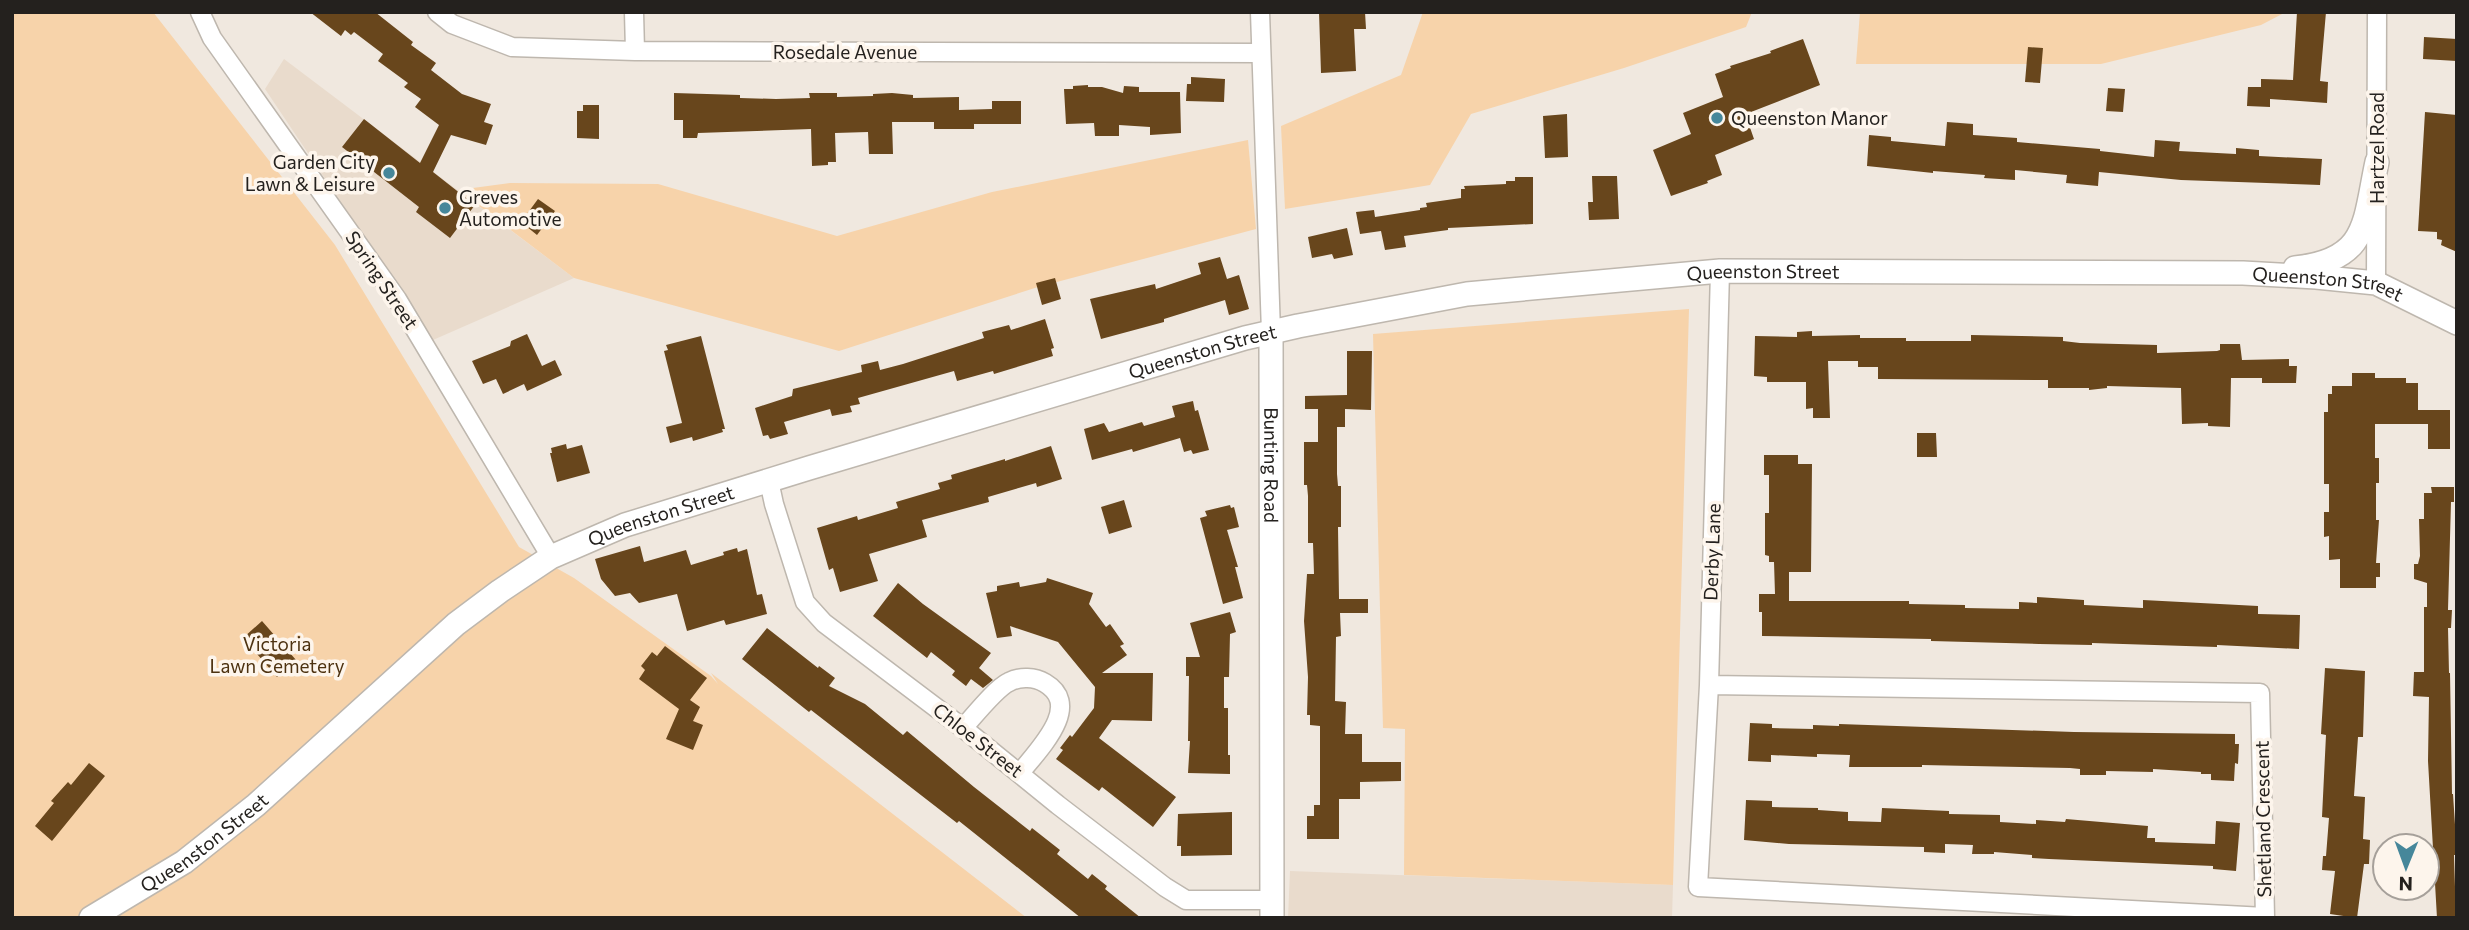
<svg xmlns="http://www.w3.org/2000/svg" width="2469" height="930" font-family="Commissioner,sans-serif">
<rect width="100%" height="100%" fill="#f0e8df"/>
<!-- built -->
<path fill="#e9dbcc" d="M284,59L574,278L433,340L265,89Z
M1290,871L1673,885L1672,918H1288Z"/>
<!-- green -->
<path fill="#f7d3aa" d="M12,12H153L335,245L519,547L574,578L711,676L718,684L711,673L1027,918H12Z
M1423,12H1752L1746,27L1624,68L1471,114L1430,185L1285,209L1281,126L1401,75Z
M1860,12H2286L2261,25L2101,64H1856Z
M1248,140L1256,229L1038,287L839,351L574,278L458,190L510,183L658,184L837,236L992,192Z
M1689,309L1673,885L1404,875L1405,729L1383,728L1373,334Z"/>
<!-- building -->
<path fill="#68461c" d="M310,12H375L413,42L411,45L436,63L431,70L462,94L491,104L484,122L493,125L486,145L451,135L433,172L475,205L450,238L416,212L419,207L342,147L364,119L420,163L439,125L415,107L421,99L404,87L408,83L378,61L383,54L354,32L351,35L345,30L341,36Z
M1319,12H1365L1366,29H1354L1356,71L1321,73Z
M2297,12H2326L2320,81L2328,82L2327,103L2270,99V107L2247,106L2248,87H2261V79L2293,80Z
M2424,37L2457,39V61L2423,59Z
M1803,39L1820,85L1751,112L1752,117L1747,119L1754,139L1715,155L1722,175L1707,181L1708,183L1671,196L1653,150L1691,134L1683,113L1723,97L1715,74L1731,68L1730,66L1771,53L1770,51Z
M2028,47L2043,48L2040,83L2025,82Z
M1191,77L1225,79L1224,102L1186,101L1187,84H1191Z
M1088,85V87H1102L1123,93L1124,86L1139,87V92H1180L1181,133L1150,135V127L1119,125V136H1095L1094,123L1066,124L1064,89H1073V86Z
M2108,88L2125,89L2123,112L2106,111Z
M674,93L740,95V98L776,99L810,98L809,93H837V97L873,96V94L892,93L913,95V98L959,97V110L992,109V101H1021V124H974V129H934V122H892L893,154H869L868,132L835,133L836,162H828V165L812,166L811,129L698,133L697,138H683V120H674Z
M583,105H599V139L577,138V111H583Z
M2425,112L2457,115V252L2441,245L2442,240L2437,239V232L2418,231Z
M1567,114L1568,157L1545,158L1543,116Z
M1947,122L1973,124V135L2017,138V142L2100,149V151L2154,157L2155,140L2180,142L2179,151L2236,154V148L2259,150V156L2322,159L2320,185L2181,180L2099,172L2098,186L2066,183L2067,175L2015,170V180L1984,178L1985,175L1933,171V173L1867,166L1869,135L1891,137V141L1945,146Z
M1592,176H1617L1619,219L1589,220L1588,202H1593Z
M1515,177H1533V224L1448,228V230L1404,236L1406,247L1385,250L1381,231L1360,234L1356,212L1374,210L1375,217L1420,210V208L1427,207L1426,203L1461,198V189H1465L1464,186L1506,184V181H1515Z
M538,199L555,211L537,235L521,222Z
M1347,228L1353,255L1334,259L1332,254L1312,258L1308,237Z
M1220,257L1227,279L1239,275L1249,309L1229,315L1225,300L1164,319V322L1101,339L1090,299L1155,284L1156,289L1201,274L1198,263Z
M1055,278L1061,299L1042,305L1036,283Z
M1045,319L1054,348L1051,349L1053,356L994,374L993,371L957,381L954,371L858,398L860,404L850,406L852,412L832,416L830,409L784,422L788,434L770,439L768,435L763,436L755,408L792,396L793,389L862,372L861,365L878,361L880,370L903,364L984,338L982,332L1009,325L1011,330Z
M1812,331V336L1860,335V338H1906V341H1971V335L2063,337V341L2080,343L2157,345V353L2217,351L2220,350V344H2240L2242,360L2289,359V366H2297L2296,383H2262V378H2231L2230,427L2208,426V423L2182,424L2181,388L2107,386V388L2089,390V388H2048V380L1878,379V367H1858V361H1828L1830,418H1813V408L1806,409V382H1767V377L1754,376L1755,336L1797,337V332Z
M527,334L542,366L555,360L562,375L527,391L524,384L503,394L496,379L483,384L472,361L510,346L511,341Z
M701,336L725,429H722L723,432L693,441L692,437L670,443L666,427L682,423L664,351L668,350L666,345Z
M1347,351H1372L1371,410L1345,409V427H1337V474L1338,486H1341V527H1338L1339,599H1368V613H1340L1341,636L1336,637L1335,701L1346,702L1345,734H1362V762H1401V781L1360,782V799H1339V839H1307V816H1314V805H1320V726L1310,725V715H1307L1308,677L1304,621L1307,574H1314L1313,543H1308V496L1307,485H1304V442H1318V409H1305V396L1347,395Z
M2352,373H2375V378H2406V383H2418V410H2450V449H2428V424H2375V458H2379V483H2376V520H2379L2376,563H2380V577H2376V588H2340V559L2329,560V536L2324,537V512H2329V484H2324V412H2328V394H2332V386H2352Z
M1193,401L1195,411L1198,410L1209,450L1193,454L1191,450L1184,452L1180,438L1133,452L1132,449L1092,460L1084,429L1104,423L1109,432L1142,422L1144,426L1175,417L1172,406Z
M1917,433H1936L1937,457H1917Z
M566,444L567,449L582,445L590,473L557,482L550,453H552L551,448Z
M1051,446L1062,479L1037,487L1036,483L988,497L989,502L922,520L927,537L869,554L878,581L840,592L833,568L829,570L817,528L857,516L858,520L898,508L896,502L940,489L938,483L952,479L951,475L1005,459V461Z
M1764,455H1798V464H1812L1811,572H1789V601H1909V604L1965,605V608L2019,609V602L2037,603V597L2084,600V605L2143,608V600L2258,606V614L2300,615L2299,649L2217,645V647L2092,643V645L2039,644L1931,641V639L1762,636V612H1759V594H1775L1774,562H1769V556L1765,555V513H1769V475H1764Z
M2431,487H2454V502H2451L2448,610H2452L2451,628H2448L2449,673H2450L2452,794H2453L2457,855H2454L2456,918H2437L2428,761L2429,697L2413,696L2414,672H2424V607H2427V583L2414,579V564H2418L2420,556L2419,519H2424V493H2432Z
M1124,500L1132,527L1109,534L1101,507Z
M1230,505L1231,508L1234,507L1239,527L1227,530L1238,567H1235L1243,598L1223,604L1200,518L1207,516L1205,511Z
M640,546L644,562L686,550L691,565L724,555L723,552L737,548L738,552L747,549L757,595L762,594L767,614L726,625L724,620L687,631L677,594L639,603L630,593L615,596L601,579L595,559Z
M1047,578L1093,593L1089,604L1106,627L1110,624L1124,644L1120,646L1127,655L1102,673H1153L1152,721L1112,720L1099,738L1176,797L1153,827L1102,787L1099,791L1056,759L1063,750L1060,748L1070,735L1072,737L1094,708L1095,687L1058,642L1010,626L1012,636L997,638L986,593L997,591V586L1019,582L1020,587L1046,582Z
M898,583L923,604L991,653L979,668L993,680L983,688L971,679L966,686L952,675L955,671L931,652L927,658L873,616Z
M1230,612L1236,632L1230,634L1229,677H1224V708H1228V755H1230V774L1188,773L1190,741H1188L1189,676H1186V657H1200L1190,623Z
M262,621L296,660L277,677L243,638Z
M767,628L818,668L819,666L835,678L829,686L865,704L903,735L907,731L974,787L1030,831L1032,828L1060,850L1057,854L1088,879L1092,874L1107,886L1105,889L1141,918H1081L959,821L957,823L811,710L809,712L742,659Z
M665,646L707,678L690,700L700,707L693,721L703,725L693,750L666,739L679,709L639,679L645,670L641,666L652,652L657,656Z
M2325,668L2365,671L2363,737H2358L2354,796L2365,797L2363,839L2370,840L2369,864H2364L2357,918L2330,914L2335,871L2322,870L2323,856H2326L2329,818L2322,817L2326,735L2321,734Z
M1750,723L1772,724V728L1813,729V725L1839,726V724L2074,732L2235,734V744H2239L2238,764L2235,763L2234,781L2211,780V774H2201V772L2153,769V772L2106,771V775H2080V769L2070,768L1922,765V767H1849L1850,755L1817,754V757L1771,755V762L1748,761Z
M89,763L105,776L52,841L35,826L54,803L51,801L68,782L71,785Z
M1746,800L1772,801V807L1818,808V810L1848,812V821L1881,822L1882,808L1949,811V814L2000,815V822L2036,824V820L2065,822L2066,819L2148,826L2147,838H2155V842L2215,844L2216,821L2240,823L2236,871L2213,869V866L2049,859L2032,858V855L1994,852V854H1972L1973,845L1945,844V853L1924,852V847L1789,844L1744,840Z
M1232,812V855L1181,856V846H1177L1178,814Z"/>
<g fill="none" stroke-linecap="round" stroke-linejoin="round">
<!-- minor casing -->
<g stroke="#beb7ae" stroke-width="21">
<path id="minor" d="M200,12L212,38L397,299L551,557
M437,12L452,24L512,47L635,51L1261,53
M634,12L635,51
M1260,12L1271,332
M2376,283L2377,12
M769,481L774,504L805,602L824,623L963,728L1058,805L1165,887L1186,900H1272
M1709,685L2260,693L2265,917L1698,887L1709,685L1720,271
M963,728C974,716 996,688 1009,682C1020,676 1035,677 1045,683C1084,706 1037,751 1020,773"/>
</g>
<!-- major casing -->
<g stroke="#beb7ae" stroke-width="26">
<g id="major">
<path d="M2295,268C2369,260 2364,222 2377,162"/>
<path id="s1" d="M1271,332L1272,918"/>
<path id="s2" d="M91,918L184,862L256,805L456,624L500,591L551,557L625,525L809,468L1245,338L1298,326L1467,294L1720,271L2243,273L2316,277L2376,283L2457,323"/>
</g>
</g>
<!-- minor -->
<use href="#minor" stroke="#fff" stroke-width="18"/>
<!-- major -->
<use href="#major" stroke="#fff" stroke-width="23"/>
</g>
<!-- markers -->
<g fill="#46879a" stroke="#fdf5ec" stroke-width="2.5">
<circle cx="1717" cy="118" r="7"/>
<circle cx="389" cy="173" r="7"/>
<circle cx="445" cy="208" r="7"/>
</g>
<g text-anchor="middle" stroke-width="7" stroke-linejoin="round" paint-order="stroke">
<!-- street labels -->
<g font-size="19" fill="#24211e" stroke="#fdf5ec">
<text x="845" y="59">Rosedale Avenue</text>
<text transform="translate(2377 148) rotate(-90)" y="7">Hartzel Road</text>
<text dy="7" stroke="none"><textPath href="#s2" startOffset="1838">Queenston Street</textPath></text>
<text transform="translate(382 280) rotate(56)" y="7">Spring Street</text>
<text dy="7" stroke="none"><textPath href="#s2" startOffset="2404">Queenston Street</textPath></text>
<text dy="7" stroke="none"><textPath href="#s2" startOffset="1270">Queenston Street</textPath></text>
<text dy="7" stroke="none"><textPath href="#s1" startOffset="133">Bunting Road</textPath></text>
<text dy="7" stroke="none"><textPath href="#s2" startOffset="704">Queenston Street</textPath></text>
<text transform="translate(1712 552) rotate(-88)" y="7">Derby Lane</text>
<text transform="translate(978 740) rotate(38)" y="7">Chloe Street</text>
<text transform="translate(2263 819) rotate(-91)" y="7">Shetland Crescent</text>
<text dy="7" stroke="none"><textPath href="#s2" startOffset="136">Queenston Street</textPath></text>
</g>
<!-- poi labels -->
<g font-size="19" fill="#24211e" stroke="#fdf5ec" text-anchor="start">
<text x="1731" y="125">Queenston Manor</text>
<text x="375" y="169" text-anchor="end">Garden City<tspan x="375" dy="22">Lawn &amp; Leisure</tspan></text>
<text x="459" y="204">Greves<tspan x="459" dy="22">Automotive</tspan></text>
</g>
<!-- park labels -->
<g font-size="19" fill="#4d3210" stroke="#fdf5ec">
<text x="277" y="651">Victoria<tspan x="277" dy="22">Lawn Cemetery</tspan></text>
</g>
</g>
<!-- border -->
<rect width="2469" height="930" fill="none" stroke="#24211e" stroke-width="28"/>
<!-- north arrow -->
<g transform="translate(2406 867) rotate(181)"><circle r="33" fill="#fdf5ec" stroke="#a6a09a" stroke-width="2"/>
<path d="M0-5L12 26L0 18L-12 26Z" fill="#46879a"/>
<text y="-10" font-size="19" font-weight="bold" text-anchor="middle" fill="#24211e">N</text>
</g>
</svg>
